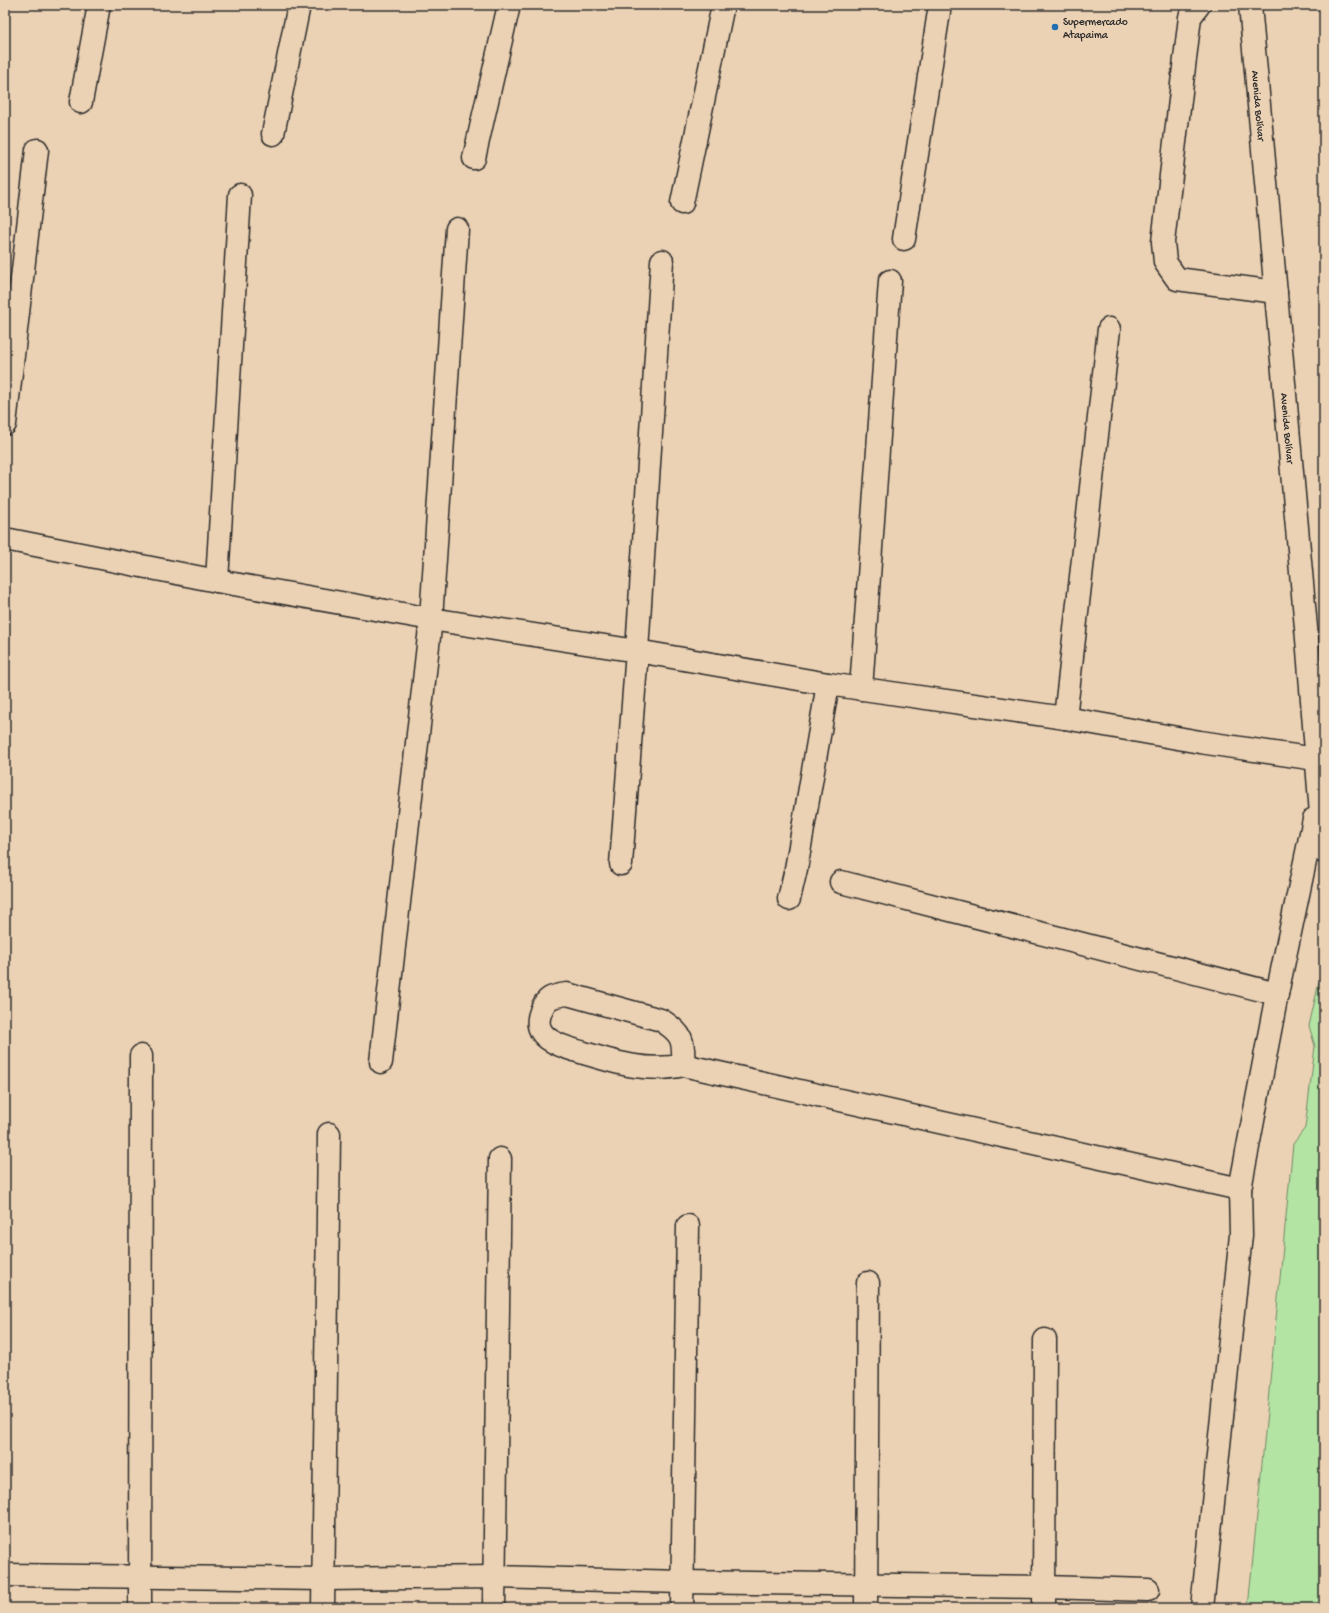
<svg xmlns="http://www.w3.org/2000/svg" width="1329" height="1613" font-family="'Gochi Hand',sans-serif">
<rect width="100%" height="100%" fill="#ecd2b4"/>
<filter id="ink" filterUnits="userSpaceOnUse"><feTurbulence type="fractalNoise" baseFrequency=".025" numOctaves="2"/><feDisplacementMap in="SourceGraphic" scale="8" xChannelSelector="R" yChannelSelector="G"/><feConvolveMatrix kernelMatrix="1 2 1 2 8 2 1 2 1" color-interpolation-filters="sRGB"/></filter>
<g filter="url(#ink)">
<!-- green -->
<path fill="#b4e4a3" stroke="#708867" d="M1319,982L1324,1065V1608H1248L1293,1144L1305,1128L1315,1046L1309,1026Z"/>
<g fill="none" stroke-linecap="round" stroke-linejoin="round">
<!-- minor casing -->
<g stroke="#2b2b2b" stroke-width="25">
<g id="minor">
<path d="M1199,5L1190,17L1163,242L1165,262L1177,279L1276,292"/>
<path id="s1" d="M1250,5L1308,650L1324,852"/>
<path d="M81,102L99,5"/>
<path d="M273,134L299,5"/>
<path d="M474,158L509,5"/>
<path d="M682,203L723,5"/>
<path d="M904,239L940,5"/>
<path d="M5,424L37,150"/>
<path d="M5,539L217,581L431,619L637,651L828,684L1065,718L1200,742L1316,759"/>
<path d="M217,581L240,195"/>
<path d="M861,689L890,281"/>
<path d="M1065,718L1109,329"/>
<path d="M621,864L637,651L662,261"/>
<path d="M841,882L1277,994"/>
<path d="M789,899L796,869L828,684"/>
<path d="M381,1062L431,619L457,229"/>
<path d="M683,1065C684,1040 683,1034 661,1020L567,994C553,996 546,997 541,1011C529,1040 565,1047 584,1053C617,1063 649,1073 683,1065L1240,1189"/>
<path d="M5,1575L324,1579L495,1577L682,1582L1044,1587L1148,1590"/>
<path d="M140,1608L141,1056"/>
<path d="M323,1608L329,1134"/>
<path d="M494,1608L500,1159"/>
<path d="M682,1608L688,1226"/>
<path d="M866,1608L868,1283"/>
<path d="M1044,1608L1045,1340"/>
<path d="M1202,1608L1241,1235L1240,1189L1277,994L1314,819"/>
</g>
</g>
<!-- minor -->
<use href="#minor" stroke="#ecd2b4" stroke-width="22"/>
</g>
</g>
<!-- markers -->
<circle fill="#1f6fb2" stroke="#ecd2b4" stroke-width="1.5" cx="1055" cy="27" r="4"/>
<g text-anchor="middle" stroke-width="3" stroke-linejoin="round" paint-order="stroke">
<!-- poi labels -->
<g font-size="11" fill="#2b2b2b" stroke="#ecd2b4" text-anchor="start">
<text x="1063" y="25">Supermercado<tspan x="1063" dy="13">Atapaima</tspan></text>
</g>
<!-- street labels -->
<g font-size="11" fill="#2b2b2b" stroke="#ecd2b4">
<text dy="4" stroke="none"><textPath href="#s1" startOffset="101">Avenida Bolívar</textPath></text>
<text dy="4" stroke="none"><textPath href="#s1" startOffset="425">Avenida Bolívar</textPath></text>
</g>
</g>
<!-- margin -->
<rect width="1329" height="1613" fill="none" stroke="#ecd2b4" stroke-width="20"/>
<rect x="10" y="10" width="1309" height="1593" fill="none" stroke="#2b2b2b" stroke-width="1.5" filter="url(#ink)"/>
</svg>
